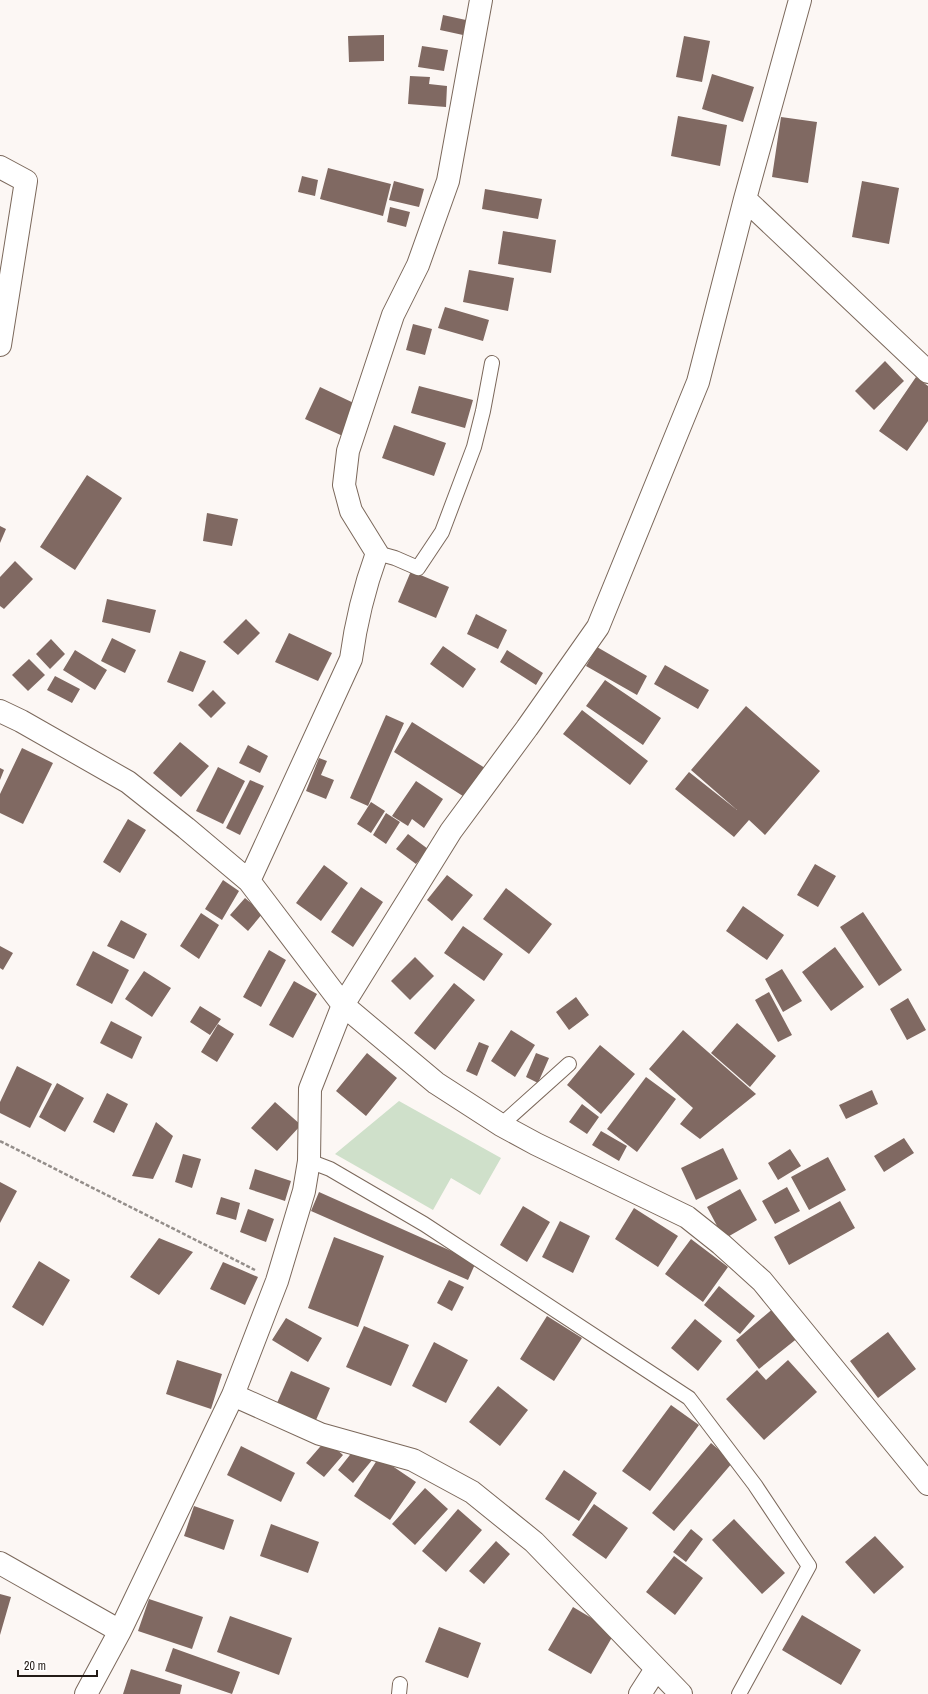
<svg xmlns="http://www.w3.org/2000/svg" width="928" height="1694" font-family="'Archivo Narrow',sans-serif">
<rect width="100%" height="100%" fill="#fcf7f4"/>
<!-- green -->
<path fill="#cfe0ca" d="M399,1101L501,1158L480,1195L451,1178L433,1210L335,1154Z"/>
<!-- building -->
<path fill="#806962" d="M443,15L466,20L463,35L440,30Z
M384,35V61L349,62L348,36Z
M684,36L710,41L702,82L676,77Z
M422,46L448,50L444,71L418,67Z
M712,74L754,87L743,122L702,109Z
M410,76L430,77L429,84L447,86L446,107L408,104Z
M678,116L727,125L720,166L671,156Z
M781,117L817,122L808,183L772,177Z
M328,168L391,184L383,216L320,199Z
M302,176L318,180L315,196L298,192Z
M394,181L424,189L419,207L389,200Z
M862,181L899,188L889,244L852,237Z
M485,189L542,199L538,219L482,209Z
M390,207L410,212L406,227L387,222Z
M503,231L556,240L551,273L498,264Z
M469,270L514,278L508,311L463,302Z
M445,307L489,320L483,341L438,328Z
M413,324L432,329L425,355L406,350Z
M885,361L904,381L874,410L855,391Z
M916,377L928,386V421L907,451L879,431Z
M419,386L473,400L465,428L411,413Z
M320,387L360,406L345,437L305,419Z
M394,425L446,443L434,476L382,458Z
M87,475L122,498L75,570L40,547Z
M207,513L238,519L232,546L203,541Z
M0,526L6,529L0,543Z
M15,561L33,579L4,609L0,606V577Z
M411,571L449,587L436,618L398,602Z
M107,599L156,610L150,633L102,622Z
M476,614L507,630L498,649L467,634Z
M246,619L260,633L238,655L223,642Z
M289,633L332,653L318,681L275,662Z
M112,638L136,650L125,673L101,661Z
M51,639L65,654L50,669L36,654Z
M443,646L476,669L463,688L430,664Z
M597,647L647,676L637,695L586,666Z
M75,650L107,670L95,690L63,670Z
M507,650L543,673L536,685L500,662Z
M180,651L206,661L193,692L167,682Z
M29,659L45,675L28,691L12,675Z
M665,665L709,690L698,709L654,684Z
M55,676L80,689L72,703L47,690Z
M605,680L661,718L643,745L586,706Z
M213,690L226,703L211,718L198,705Z
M746,706L820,771L765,835L749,820L734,837L675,789L689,772L737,810L691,770Z
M582,710L648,761L630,785L563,734Z
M386,715L404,723L368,806L350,798Z
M412,722L485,768L466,798L394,752Z
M180,742L209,766L181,797L153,773Z
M248,745L268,756L260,773L239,763Z
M22,748L53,763L23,824L0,813V794Z
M319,758L327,761L321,775L334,780L326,799L306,791Z
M218,767L245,781L223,824L196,811Z
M0,768L4,770L0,780Z
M250,780L264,786L240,835L226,828Z
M416,781L443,799L424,828L412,819L408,826L392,816Z
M371,802L385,811L371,833L357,824Z
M386,813L400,822L386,844L373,835Z
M128,819L146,830L120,873L103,862Z
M408,834L428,849L416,864L396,849Z
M815,864L836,876L818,907L797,895Z
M324,865L348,883L321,921L296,903Z
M447,875L473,895L452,921L427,900Z
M223,880L239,891L222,920L205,909Z
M361,887L383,902L353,947L331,932Z
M506,888L552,924L529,954L483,919Z
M245,898L263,913L248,931L230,915Z
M743,906L784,935L767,960L726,931Z
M863,912L902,970L879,986L840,927Z
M201,913L219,925L199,959L180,946Z
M121,920L147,934L134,959L107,946Z
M463,926L503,954L484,981L444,953Z
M0,946L13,953L3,970L0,968Z
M835,947L864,987L831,1011L802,972Z
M269,950L286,960L261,1007L243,997Z
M93,951L129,970L112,1004L76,985Z
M415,957L434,976L410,1000L391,981Z
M782,969L802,1001L783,1012L765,979Z
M144,971L171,988L152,1017L125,999Z
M294,981L317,994L293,1038L269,1025Z
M454,983L475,1000L435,1050L414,1033Z
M769,992L792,1035L778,1042L755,1000Z
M576,997L589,1015L569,1030L556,1012Z
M908,998L926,1030L907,1040L890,1009Z
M200,1006L221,1019L210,1035L190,1022Z
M111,1021L142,1037L132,1059L100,1043Z
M737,1023L776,1056L750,1087L711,1053Z
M218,1024L234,1034L217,1062L201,1052Z
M511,1030L535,1045L515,1077L491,1061Z
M683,1030L756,1094L700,1139L680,1124L693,1108L649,1069Z
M479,1042L489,1046L477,1076L466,1071Z
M600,1045L635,1074L601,1114L567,1085Z
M367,1053L397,1078L366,1116L336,1091Z
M536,1053L549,1058L538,1083L526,1077Z
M17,1066L52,1084L30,1128L0,1113V1102Z
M646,1077L676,1099L637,1152L607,1129Z
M57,1083L84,1098L65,1132L39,1117Z
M872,1090L878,1104L846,1119L839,1105Z
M107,1093L128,1104L114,1133L93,1122Z
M275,1102L301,1125L277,1151L251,1128Z
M582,1104L599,1117L587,1134L569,1122Z
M156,1122L173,1136L153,1179L132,1176Z
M601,1131L627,1146L619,1161L592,1145Z
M904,1138L914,1153L884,1172L874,1156Z
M723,1148L738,1179L696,1200L681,1168Z
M790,1149L801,1166L778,1180L768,1163Z
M183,1154L201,1159L192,1188L175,1182Z
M828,1157L846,1190L809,1210L791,1177Z
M255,1169L291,1181L285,1201L249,1189Z
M0,1182L17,1191L0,1223Z
M787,1187L800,1211L775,1224L762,1201Z
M740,1189L757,1220L724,1239L707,1207Z
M319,1192L476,1262L468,1280L311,1211Z
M221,1197L240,1203L236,1220L216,1214Z
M840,1201L855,1228L789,1265L774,1237Z
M523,1206L550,1222L527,1262L500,1245Z
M634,1208L678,1236L658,1267L615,1239Z
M248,1209L274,1219L266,1242L240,1232Z
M560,1221L590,1236L573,1273L542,1257Z
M334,1237L384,1256L358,1327L308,1308Z
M159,1238L193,1252L159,1295L130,1277Z
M691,1239L728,1267L703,1302L665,1274Z
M39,1261L70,1280L43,1326L12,1307Z
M223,1262L258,1277L245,1305L210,1289Z
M449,1280L464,1287L452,1311L437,1303Z
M719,1286L755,1316L740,1334L704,1305Z
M775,1307L799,1337L759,1369L736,1340Z
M547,1316L582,1338L554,1381L520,1359Z
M286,1318L322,1338L308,1362L272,1340Z
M695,1319L722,1341L698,1371L671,1348Z
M364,1326L409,1345L391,1386L346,1367Z
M888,1332L916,1369L878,1398L850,1361Z
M434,1342L468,1360L446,1403L412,1386Z
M177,1360L222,1374L211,1409L166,1394Z
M788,1360L817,1392L764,1440L726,1399L757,1370L766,1380Z
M291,1371L330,1388L316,1420L277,1403Z
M498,1386L528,1410L500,1446L469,1422Z
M671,1405L699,1425L650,1491L622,1471Z
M326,1440L343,1455L324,1477L306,1463Z
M711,1443L733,1462L674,1531L652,1513Z
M241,1446L295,1473L281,1502L227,1475Z
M357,1446L373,1459L353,1483L338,1470Z
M379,1457L416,1482L390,1520L354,1496Z
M564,1470L597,1493L579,1521L545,1499Z
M425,1488L448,1509L415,1545L392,1524Z
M594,1504L628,1528L606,1559L572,1535Z
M194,1506L234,1520L224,1550L184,1536Z
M458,1509L482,1530L446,1572L422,1551Z
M734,1519L785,1573L762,1594L712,1540Z
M271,1524L319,1542L308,1573L260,1556Z
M691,1529L703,1539L686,1562L673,1552Z
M875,1536L904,1567L874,1594L845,1562Z
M496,1541L510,1554L484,1584L469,1571Z
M674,1556L703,1578L675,1615L646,1592Z
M0,1594L11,1597L0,1635Z
M149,1599L203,1617L192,1649L138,1631Z
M573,1607L615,1632L591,1674L548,1650Z
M802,1615L861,1650L841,1685L782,1650Z
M230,1616L292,1638L279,1675L217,1652Z
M439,1627L481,1643L468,1678L425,1662Z
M173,1648L240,1672L232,1694L165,1671Z
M131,1669L182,1685L180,1694H123Z"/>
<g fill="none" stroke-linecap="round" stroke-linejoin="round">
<!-- service casing -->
<g stroke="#7b685b" stroke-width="16">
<path id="service" d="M377,553L395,558L418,568L442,532L474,447L483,411L492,363
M501,1125L569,1064
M309,1161L330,1169L424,1224L689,1398L755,1485L809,1566L739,1694
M399,1694L400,1684"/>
</g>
<!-- minor casing -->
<g stroke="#7b685b" stroke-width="24">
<path id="minor" d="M0,167L26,181L0,345
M745,199L928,372
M0,711L21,721L128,782L186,828L249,881L343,1005L451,831L527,728L598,627L698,382L745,199L800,0
M249,881L351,659C356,621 364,589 377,553L351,511L344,485L348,451L393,315L418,265L448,181L481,0
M233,1395L320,1434L413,1460L472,1492L534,1542L681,1694
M0,1563L120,1631
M86,1694L120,1631L233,1395L277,1281L304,1191L309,1161L310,1089L343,1005L436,1083L501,1125L536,1144L687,1217L721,1244L762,1281L928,1484
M640,1694L656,1669"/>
</g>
<!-- path -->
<path stroke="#948e8a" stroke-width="2.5" stroke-dasharray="4 2" stroke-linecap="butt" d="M0,1141L255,1270"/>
<!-- service -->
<use href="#service" stroke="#fff" stroke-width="14"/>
<!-- minor -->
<use href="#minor" stroke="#fff" stroke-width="22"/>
</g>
<!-- scale -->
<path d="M18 1670v6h79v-6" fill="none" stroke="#231b16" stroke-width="2"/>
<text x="24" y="1670" font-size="12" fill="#231b16" stroke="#ffffff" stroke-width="3" paint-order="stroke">20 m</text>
</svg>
